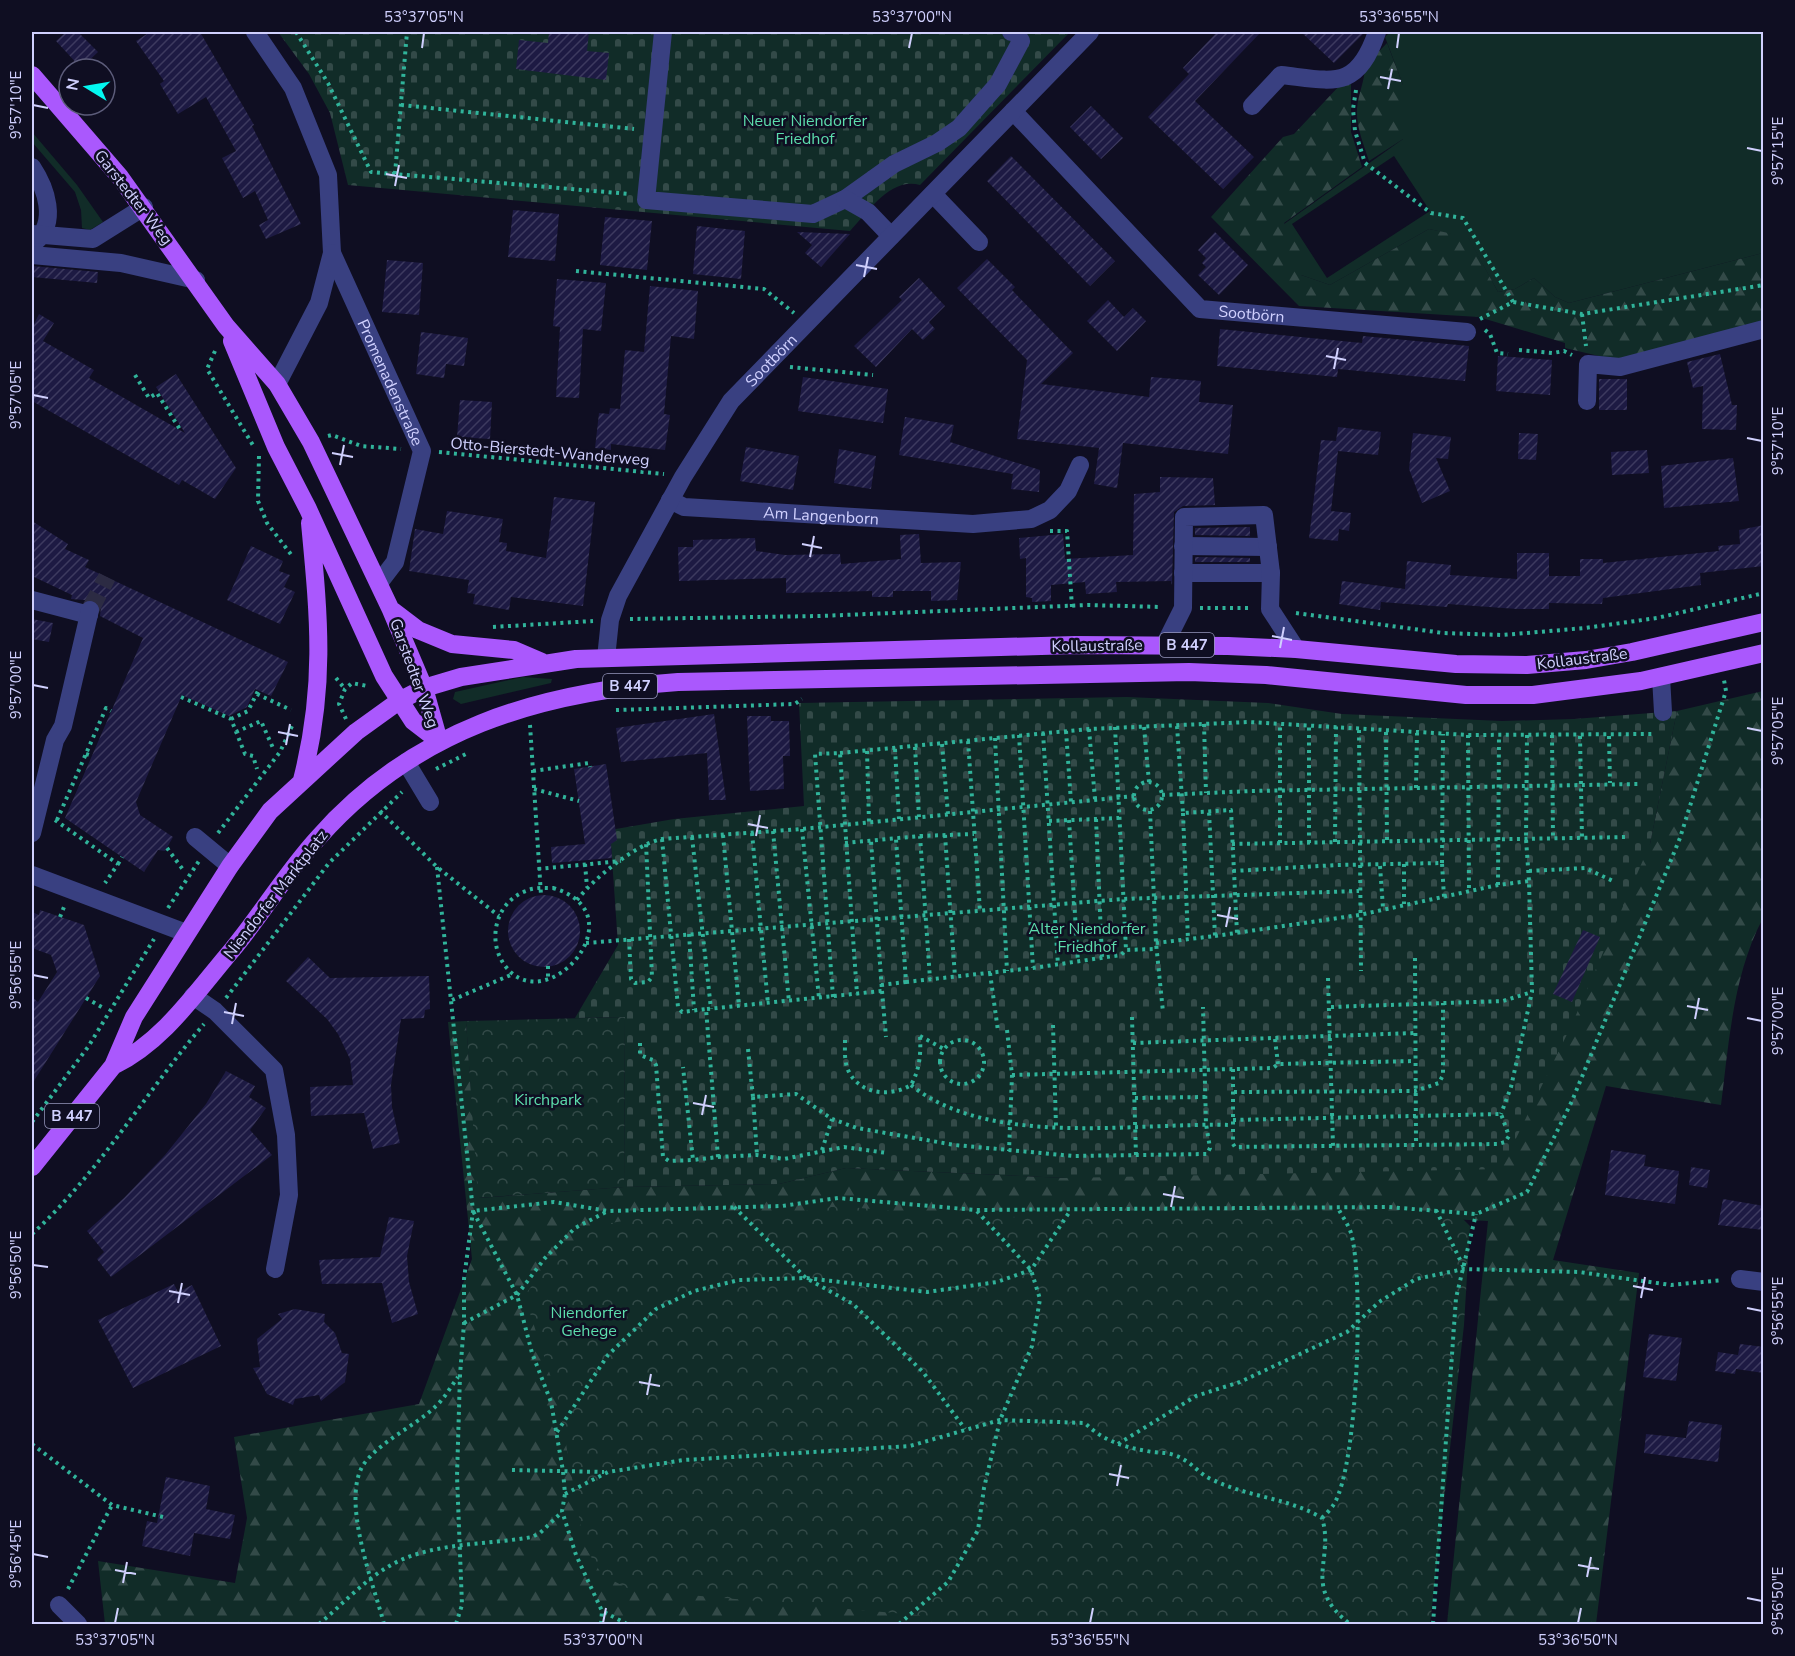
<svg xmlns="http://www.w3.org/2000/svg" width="1795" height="1656" font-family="'Nunito Sans',sans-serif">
<defs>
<pattern id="forest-firs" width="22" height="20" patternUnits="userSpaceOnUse" patternTransform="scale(1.5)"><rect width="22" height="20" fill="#112c28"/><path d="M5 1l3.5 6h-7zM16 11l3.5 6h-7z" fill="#334a48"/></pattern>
<pattern id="cemetery-stones" width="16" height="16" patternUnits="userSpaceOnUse" patternTransform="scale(1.5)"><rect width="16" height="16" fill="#112c28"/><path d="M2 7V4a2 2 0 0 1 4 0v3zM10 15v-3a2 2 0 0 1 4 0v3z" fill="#334a48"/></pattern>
<pattern id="park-crowns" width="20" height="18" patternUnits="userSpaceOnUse" patternTransform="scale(1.5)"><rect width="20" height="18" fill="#112c28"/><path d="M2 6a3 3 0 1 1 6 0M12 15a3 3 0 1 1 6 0" fill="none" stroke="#334a48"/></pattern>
<pattern id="building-hatch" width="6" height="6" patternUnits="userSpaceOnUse" patternTransform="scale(1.5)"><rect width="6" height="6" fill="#1d1a43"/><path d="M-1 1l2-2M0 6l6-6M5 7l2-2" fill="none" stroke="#3d3a5f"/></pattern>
</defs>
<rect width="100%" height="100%" fill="#0f0e22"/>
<!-- grass -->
<path fill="#112c28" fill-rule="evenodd" d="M1390,32H1763V253L1569,303L1555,297L1534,278L1515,289L1498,292L1468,238L1429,229L1330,285L1301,275L1284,224L1403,139V85L1385,37ZM1394,156L1430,211L1327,278L1292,224Z
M32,132L77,185L103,222L90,230L82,228L81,210L75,192L32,142Z
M523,677L552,679L551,683L461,704L453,699L455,692Z"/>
<!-- forest -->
<path fill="url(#forest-firs)" d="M1387,43L1403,85V139L1369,161C1364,145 1356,127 1357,109C1358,94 1365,81 1365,66Z
M1351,80V132L1362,167L1284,223L1302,252L1301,275L1330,285L1429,229L1468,237L1498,292L1515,289L1534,278L1555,297L1569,303L1763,253V322L1616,360L1565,348V343L1479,317L1299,306L1211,217L1283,137L1294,134L1341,84Z
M1763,691V918C1733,975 1729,1042 1721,1105L1606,1086L1553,1260L1639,1273L1596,1624H1447L1488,1221L1432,1218L1268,1624H105L98,1561L235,1583L247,1518L234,1437L419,1404L472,1259L448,1022L466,1021L479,1198L624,1187L779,1184L846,1168L1065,1178L1650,844L1677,711Z"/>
<!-- cemetery -->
<path fill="url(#cemetery-stones)" d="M278,32H1070L920,185C890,177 868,212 850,231L348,185L330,113L309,74Z
M1127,697L1268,703L1342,714L1502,721L1574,719L1677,711L1650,844L1573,1022L1501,1169L1065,1178L846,1168L779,1184L624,1187L625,1017L575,1018L618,945L610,830L674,819L804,806L799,703Z"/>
<!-- park -->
<path fill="url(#park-crowns)" d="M625,1017L624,1187L478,1198L466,1021Z
M838,1206L972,1218L1391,1211L1461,1217L1470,1226L1464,1325L1430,1624H1022L631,1590L602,1575L584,1545L558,1399L526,1301L527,1292L546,1268L580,1237L611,1223L653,1216L785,1214Z"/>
<!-- building -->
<path fill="url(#building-hatch)" d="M66,32H78L98,52L81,68L56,41Z
M150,32H200L254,125L252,126L301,224L266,239L259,225L268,220L255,191L243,198L222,158L236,151L206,97L178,114L160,84L164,81L136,41Z
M549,32H589L587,51L609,53L606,80L516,69L519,40L548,43Z
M1217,32H1261L1195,101L1254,157L1223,189L1148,117L1189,74L1183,68Z
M1301,32H1365L1334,63Z
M1091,106L1123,138L1101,159L1070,127Z
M1011,156L1115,261L1090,286L987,181Z
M513,210L559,214L555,261L508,257Z
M605,217L652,221L647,270L600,265Z
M697,226L745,231L741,279L693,274Z
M797,232L850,234L821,267L805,253L812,245Z
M1215,232L1248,265L1219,295L1198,275L1206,267L1202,263L1206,258L1198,250Z
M987,259L1015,287L1012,290L1073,353L1041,384L1149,397L1151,377L1201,381L1199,402L1233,405L1228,454L1123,443L1117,488L1094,484L1099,448L1017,439L1027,360L957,288Z
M387,260L423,263L419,315L382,312Z
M32,266L98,272L97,283L32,277Z
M919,278L945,306L929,322L935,329L923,340L912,329L876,367L854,346L902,300L899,297Z
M557,279L606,283L601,331L583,329L579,398L556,397L560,327L553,326Z
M650,286L698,291L694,339L671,336L664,414L670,415L665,450L611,444V450L595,448L599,413L609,414L610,408L620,409L625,350L644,352Z
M1108,300L1124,317L1133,308L1146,321L1117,351L1087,321Z
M39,314L54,323L43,341L94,370L89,378L185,433L156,387L176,374L236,468L215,499L182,480L179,485L32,401V328Z
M1220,329L1362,343L1363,336L1469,346L1465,381L1338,369L1337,377L1217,366Z
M421,332L468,338L464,366L446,364L444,378L416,374Z
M1720,354L1732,405H1737L1736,430L1702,429L1703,386L1693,388L1687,362Z
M1498,356L1552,360L1550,395L1496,391Z
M803,377L888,389L883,423L798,411Z
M1599,379H1627V410H1599Z
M460,400L492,402L490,439L457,437Z
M905,417L954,425L950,442L1040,470L1039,492L1011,489L1013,474L899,455Z
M1338,427L1381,432L1378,455L1338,451L1331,511L1351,513L1349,531L1339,529L1338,541L1309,538L1321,440L1336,441Z
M1413,433L1451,437L1448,459L1436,458L1450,491L1422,503L1409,469Z
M1519,433L1538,434L1536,460L1518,459Z
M746,447L799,456L793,490L740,481Z
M839,449L876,456L871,489L834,483Z
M1647,450L1649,473L1612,475L1611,452Z
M1733,458L1739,501L1664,508L1661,466Z
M1160,477L1213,478L1215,505L1183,506L1174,512L1172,585L1171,581L1116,582L1117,592L1086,594L1085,582L1051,585V601L1032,602V598L1026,597V558L1020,559L1019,538L1063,534L1065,559L1133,555L1134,494L1160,492Z
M554,497L595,502L583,606L511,597L509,610L473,604L475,594L467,593L469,580L409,571L415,529L443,534L447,511L503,519L499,542L507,543L506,551L546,558Z
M32,521L68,544L65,549L89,560L85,567L288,662L271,696L255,689L247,707L229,716L182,695L136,802L140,815L173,837L165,851L158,850L144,872L65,818L143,638L100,616L101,607L97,601L71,599L72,595L32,576Z
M1764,525V566L1700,573L1701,585L1603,598L1602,604L1549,603V609H1517L1448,604L1447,607L1381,602L1380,610L1339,604L1342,581L1405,589L1407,561L1451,565L1450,575L1517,579V553H1549V576H1580V559H1603V563L1719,551L1718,546L1740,544L1739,530Z
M1250,527V536L1195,535V528Z
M919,534L921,563L961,562L957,600L931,601V591H893V597H872V591L786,593V578L679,581L678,547H693V540L755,538L756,551L785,555L840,554L841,564L901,559L900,535Z
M251,546L283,561L279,571L290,575L284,587L295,592L280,624L227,600Z
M1195,557L1250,558V562H1195Z
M32,619L53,623L49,642L32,639Z
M714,714L726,800H709L707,753L621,762L616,728Z
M747,716H771V721H789L790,756H783L784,789L750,791Z
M606,764L616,833L617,840L611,844L612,858L552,863L551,847L585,844L574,769Z
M508 931a36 36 0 1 1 72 0a36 36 0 1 1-72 0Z
M40,910L84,925L100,976L32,1084V997L38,1002L57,972L51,955L32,948V912L39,915Z
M1583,930L1600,937L1572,1002L1553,994Z
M308,957L330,978L429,976L430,1009L425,1010L424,1018L401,1019L391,1085L392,1107L400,1143L373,1149L364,1113L311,1116L310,1087L353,1085L350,1059L338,1034L327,1019L286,981Z
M226,1071L255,1086L249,1097L266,1108L250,1130L272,1155L111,1277L97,1259L104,1252L87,1231L124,1198L165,1155L206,1104Z
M1611,1150L1646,1155L1644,1166L1679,1171L1675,1204L1605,1195Z
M1691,1167L1710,1170L1707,1188L1689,1185Z
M1723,1199L1764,1206V1230L1718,1225Z
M389,1217L414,1221L407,1256L409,1282L418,1314L392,1323L382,1283L322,1284L319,1260L380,1257Z
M174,1284L178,1292L192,1285L221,1346L133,1388L98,1320Z
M295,1309L325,1314L324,1322L335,1333L342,1353L349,1354L345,1382L321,1401L319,1395L295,1399L293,1405L267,1394L253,1368L260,1367L257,1339L282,1319L278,1314Z
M1649,1334L1682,1338L1676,1381L1643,1377Z
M1740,1344L1764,1347V1373L1736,1369L1735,1374L1715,1371L1718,1352L1738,1355Z
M1689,1421L1722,1425L1718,1462L1644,1453L1646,1434L1686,1438Z
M166,1477L210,1486L206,1509L235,1515L230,1539L194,1533L190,1556L142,1546L147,1521L157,1523Z"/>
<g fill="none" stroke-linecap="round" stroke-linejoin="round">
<!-- minor-tunnel -->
<path stroke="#2c2b43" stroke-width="18" stroke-dasharray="18 9" stroke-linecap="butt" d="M90,610L107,577"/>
<!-- path -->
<path stroke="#30b39a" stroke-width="4" stroke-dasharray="3 4.5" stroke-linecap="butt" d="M296,32L328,83L371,172L630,194
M1356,90L1353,109L1355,131L1365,163L1431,213L1463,218L1513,302
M401,105L634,129
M395,174L407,32
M576,271L764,289L794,313
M1582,314L1586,346
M1480,319L1513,302L1582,314L1764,285
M1485,330L1490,334L1497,353L1508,354
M1519,350L1553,353L1564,351L1572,355
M215,351L207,369L254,447
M790,367L873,375
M135,375L149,398L157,393L181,431
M328,436L332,435L361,446L401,449
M439,452L664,474
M259,456L258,501L267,523L293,557
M1050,531H1067L1072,607
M1200,608H1252
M1296,613L1443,633L1503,635L1585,628L1657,618L1764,593
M630,619L819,616L1088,605L1162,607
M493,627L593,621
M336,678L345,689
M257,694L291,710
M181,697L231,719L245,754L253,756L257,769
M616,710L795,704L802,699
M231,719L248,711L258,691
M346,719L339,704L345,689L352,683L367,686
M1204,724L1206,793
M530,725L541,895
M1177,726L1183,813L1231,810L1237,933
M1115,727L1126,950
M1144,727L1149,782
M1089,729L1095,799
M1359,730L1361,971
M1066,731L1071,802
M236,732L261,721L273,748
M1386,732L1387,842
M1043,733L1058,965
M1019,735L1033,968
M1468,735L1469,892
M1527,735L1526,839L1529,881
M1552,735L1553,838
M1580,736L1582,838
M1609,736L1610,783
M995,738L1007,971
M968,741L980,911
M942,744L948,814
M915,747L919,817
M895,749L899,819
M867,751L869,822
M840,753L1089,729L1249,722L1468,735L1654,734
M86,754L92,756
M436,769L466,754
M533,771L589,763L590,767
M1134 796a14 14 0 1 1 28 0a14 14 0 1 1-28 0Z
M1416,788L1417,733
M534,789L579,801
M1162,795L1251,791L1639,784
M380,811L437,867L499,916
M1150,811L1156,943L1163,1012
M1183,813L1188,940
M1096,819L1102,958
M55,820L118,864L105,883
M57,820L106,708L111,711
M1069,820L1078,962
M1049,821L1119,818
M802,829L819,998
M773,831L789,1002
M218,833L280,752L292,726
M752,833L768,1004
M723,835L739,1006
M945,835L955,977
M920,836L974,834
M692,837L711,1009
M662,839L678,1007L682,1012L706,1009L718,1157L693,1160
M1335,842L1336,726
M845,843L920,836L930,979
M1280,843V724
M1309,843V724
M1232,844L1629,837
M167,848L184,871
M1442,863L1443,734
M118,864L122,857
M585,864L587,887
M1404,864V904
M1380,866L1383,908
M437,867L473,1211L464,1279V1323L460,1375L457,1476L462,1605L456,1624
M538,869L621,861
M1233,871L1337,865L1442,863L1444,897
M1529,871L1585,868L1613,881
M1498,885L1499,735
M553,888C640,913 548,1020 506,967C486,942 495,902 526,891C534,887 544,888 553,888Z
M577,900C594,878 636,844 662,839L802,829L1134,796
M168,908L199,861
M60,917L64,907
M689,934L694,1010
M1215,936L1359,915L1498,885L1529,881L1532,992L1511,1087L1501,1114
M629,939L631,979L635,983L648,982L652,977L646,843
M586,943L1123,899L1359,891
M1156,943L1215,936L1209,811
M1415,958L1416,1144
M548,966V979
M990,973L998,1031
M1328,978L1333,1146
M906,982L1033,968L1121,955L1126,950L1156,949
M881,985L906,982L896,839
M882,991L886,1037
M833,997L815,754L840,753L857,994
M86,998L105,1009
M226,998L329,863L402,792
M452,1000L513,974
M1331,1007L1503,1001L1532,992
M707,1009L882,991L871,841
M1132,1017L1136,1156
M1053,1025L1056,1126
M1007,1030L1012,1075L1009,1151
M920,1036L944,1049
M1275,1039L1278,1064
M940 1062a22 22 0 1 1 44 0a22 22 0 1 1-44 0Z
M845,1040C845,1051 844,1063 849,1072C861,1095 891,1097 911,1085C920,1069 921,1053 920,1035
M640,1043V1055L653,1060L656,1065L663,1157L669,1161L693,1160L683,1067
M1133,1043L1415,1033
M748,1049L753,1097L796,1094L832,1119L857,1128L955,1145L1073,1156L1207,1154L1210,1148L1206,1124L1203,1007
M1233,1069V1144L1235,1147L1498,1144L1505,1142L1509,1136L1501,1114
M1012,1075L1273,1068L1278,1064L1414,1061
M911,1085C990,1149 1136,1122 1232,1125
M1234,1092L1415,1091L1439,1083L1443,1075V1003
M753,1097L757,1155
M1135,1098L1206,1097
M1233,1120L1501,1114
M32,1122L88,1047L154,939
M822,1150L832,1119
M718,1157L757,1155L784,1159L844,1147L887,1153
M734,1207L806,1278L853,1304L923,1372L965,1429
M1436,1210L1464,1268
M32,1234C99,1173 145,1093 204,1024
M464,1323L517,1295L545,1258L575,1228L608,1211
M557,1432L608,1355L656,1309L694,1291L739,1280L806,1278L927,1292L997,1282L1031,1270L1070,1211
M32,1444L112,1505L163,1517
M1118,1444L1196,1396L1240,1382L1347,1332L1379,1302L1416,1279L1464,1269L1579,1272L1671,1285L1723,1280
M512,1470L604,1472
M565,1494L608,1472L684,1460L910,1446L1000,1420L1085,1423C1102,1440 1123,1447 1147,1451C1156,1453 1166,1452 1174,1455C1192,1461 1198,1474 1213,1480C1248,1497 1289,1498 1322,1518C1335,1560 1301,1586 1350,1624
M1322,1518C1326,1514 1331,1509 1334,1504C1358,1465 1364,1277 1351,1233C1348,1224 1342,1216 1338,1208
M68,1589L112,1505
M319,1624C342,1605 364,1580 391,1565C432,1542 487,1545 532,1537L540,1533L562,1512
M384,1624C374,1585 337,1493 367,1460C386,1438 415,1426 436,1406C445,1398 451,1386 458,1377
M601,1624L602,1611
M627,1624L602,1611L576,1555L562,1511L565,1494L563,1471L551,1402L532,1353L517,1295L473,1211L554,1202L608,1211L782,1206L838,1198L976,1210L1388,1207L1476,1214L1527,1192L1572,1101L1680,838L1726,691L1724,680
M899,1624L948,1582L978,1530L984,1488L1000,1420L1032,1346L1040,1299L1031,1270L976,1210
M1433,1624L1456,1298L1476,1214"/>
<!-- minor -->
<g stroke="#394081" stroke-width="18">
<path d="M255,32L293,88L328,175L332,253L319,303L277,384"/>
<path d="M663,32L646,200L813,214L845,199L894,164L937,143L959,128L998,84L1021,41L1015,32H1011"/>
<path d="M1252,106L1281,75C1334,81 1357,91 1377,32"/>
<path id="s1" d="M1013,111L1200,309L1467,332"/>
<path d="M32,167C46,188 58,222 35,242"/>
<path d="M933,194L979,242"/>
<path d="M845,199L868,212L891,236"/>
<path d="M32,234L93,239L144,207"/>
<path id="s2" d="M332,253L422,451L395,562L379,583"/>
<path d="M32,255L121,263L196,280"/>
<path d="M1587,401L1588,364L1620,367L1764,329"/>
<path id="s3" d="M670,500L684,507L973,524L1031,519L1050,510L1068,491L1080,465"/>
<path d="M1183,546L1268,547"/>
<path d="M1183,573H1271"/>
<path d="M32,600L89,615"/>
<path d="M1165,644L1183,608L1184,517L1264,515L1271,573L1270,609L1296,649"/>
<path id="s4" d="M606,658L610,620L618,596L683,477L731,401L1090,32"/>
<path d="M1661,677L1663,712"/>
<path d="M406,762L430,802"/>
<path d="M32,833L55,740L63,726L90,610"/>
<path d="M195,837L230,866"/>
<path d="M32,875L186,933"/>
<path d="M193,996L215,1011L274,1070L286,1135L289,1195L275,1269"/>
<path d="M1740,1279L1764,1282"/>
<path d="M59,1605L78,1624"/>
</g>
<!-- major -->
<path stroke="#aa58fd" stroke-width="18" d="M32,75L120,177L226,326L277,384L311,442L391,610L424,688L439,741
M232,341L276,447L308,509L384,676L413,721L439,741
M393,611L418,630L452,644L514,650L542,662
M302,780C326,686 319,618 310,523
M113,1066C164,1041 196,992 232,950C262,914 286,873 318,838C413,730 538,692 678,682L1189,672L1266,675L1466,695H1533L1641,681L1764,653
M32,1167L113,1066L134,1017L230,866L270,811L356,732L399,701L424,688L461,677L576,659L1075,645L1228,646L1296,649L1456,664L1527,665L1586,660L1632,652L1764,622"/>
</g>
<!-- ticks -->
<path fill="none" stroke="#d0d0fe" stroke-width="2" d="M422,48L424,33M909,48L912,33M1397,48L1399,33M1380,77L1401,81M1388,89L1392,69M33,105L48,108M1747,148L1762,151M386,174L407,178M395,186L399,165M856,265L877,269M864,277L868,257M1326,356L1346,360M1334,369L1338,348M33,395L48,398M1747,438L1762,441M332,453L353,457M340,465L344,445M802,544L822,548M810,557L814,536M1272,636L1292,640M1280,648L1284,627M33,685L48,688M1747,728L1762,731M278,732L298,736M286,745L290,724M748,824L768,828M756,836L760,815M1217,915L1238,919M1226,927L1230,907M33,975L48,978M1687,1006L1708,1010M224,1012L244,1016M1747,1018L1762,1021M1695,1019L1699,998M232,1024L236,1003M693,1103L714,1107M702,1115L706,1095M1163,1194L1184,1198M1171,1207L1175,1186M33,1265L48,1267M1633,1286L1653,1290M169,1291L190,1295M1641,1298L1645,1277M178,1303L182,1283M1747,1308L1762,1311M639,1382L660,1386M647,1395L651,1374M1109,1474L1129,1478M1117,1486L1121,1465M33,1554L48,1557M1578,1565L1599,1569M115,1570L136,1574M1587,1577L1591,1557M123,1583L127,1562M1747,1598L1762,1601M115,1623L118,1608M603,1623L606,1608M1090,1623L1093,1608M1578,1623L1581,1608"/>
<g text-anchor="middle" stroke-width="5" stroke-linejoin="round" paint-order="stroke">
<!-- shield labels -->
<g fill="#0f0e22" stroke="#9696bc" stroke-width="1.5">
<rect x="1160" y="633" width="54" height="24" rx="4.5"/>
<rect x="603" y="674" width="54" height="24" rx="4.5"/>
<rect x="45" y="1104" width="54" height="24" rx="4.5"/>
</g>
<g font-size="15" font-weight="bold" fill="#d0d0fe">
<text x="1187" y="650">B 447</text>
<text x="630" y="691">B 447</text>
<text x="72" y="1121">B 447</text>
</g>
<!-- park labels -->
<g font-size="16" fill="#5ddead" stroke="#0f0e22">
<text x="805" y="126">Neuer Niendorfer<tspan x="805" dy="18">Friedhof</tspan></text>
<text x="1087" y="934">Alter Niendorfer<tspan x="1087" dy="18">Friedhof</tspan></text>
<text x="548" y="1105">Kirchpark</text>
<text x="589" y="1318">Niendorfer<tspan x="589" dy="18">Gehege</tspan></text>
</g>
<!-- street labels -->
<g font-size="16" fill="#d0d0fe" stroke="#0f0e22">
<text transform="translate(134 197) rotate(52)" y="6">Garstedter Weg</text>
<text dy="6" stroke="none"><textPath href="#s1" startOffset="324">Sootbörn</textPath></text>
<text dy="6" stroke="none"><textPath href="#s4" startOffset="346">Sootbörn</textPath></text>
<text dy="6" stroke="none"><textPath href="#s2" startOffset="142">Promenadenstraße</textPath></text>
<text transform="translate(550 451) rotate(5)" y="6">Otto-Bierstedt-Wanderweg</text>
<text dy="6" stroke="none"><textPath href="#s3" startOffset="153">Am Langenborn</textPath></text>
<text transform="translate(1097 645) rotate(-1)" y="6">Kollaustraße</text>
<text transform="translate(1582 658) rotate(-7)" y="6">Kollaustraße</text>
<text transform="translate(415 673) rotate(70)" y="6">Garstedter Weg</text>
<text transform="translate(275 894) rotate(-52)" y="6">Niendorfer Marktplatz</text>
</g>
</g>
<!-- border -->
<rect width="1795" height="1656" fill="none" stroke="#0f0e22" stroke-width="66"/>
<!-- north arrow -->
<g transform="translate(87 87) rotate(281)"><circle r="28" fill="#0f0e22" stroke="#5c5c7a" stroke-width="1.5"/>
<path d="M0-4.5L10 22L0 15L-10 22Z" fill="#03f7f0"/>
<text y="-9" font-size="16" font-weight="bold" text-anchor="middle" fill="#d0d0fe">N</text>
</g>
<rect x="33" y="33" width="1729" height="1590" fill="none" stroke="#d0d0fe" stroke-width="2"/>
<g font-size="15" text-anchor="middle" fill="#d0d0fe">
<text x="424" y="22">53°37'05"N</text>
<text x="912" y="22">53°37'00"N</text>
<text x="1399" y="22">53°36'55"N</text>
<text transform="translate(16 105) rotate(-90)" y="5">9°57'10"E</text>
<text transform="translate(1778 151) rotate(-90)" y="5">9°57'15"E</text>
<text transform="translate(16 395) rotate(-90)" y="5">9°57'05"E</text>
<text transform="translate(1778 441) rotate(-90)" y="5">9°57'10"E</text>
<text transform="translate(16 685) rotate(-90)" y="5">9°57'00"E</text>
<text transform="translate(1778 731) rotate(-90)" y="5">9°57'05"E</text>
<text transform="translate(16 975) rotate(-90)" y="5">9°56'55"E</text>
<text transform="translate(1778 1021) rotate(-90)" y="5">9°57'00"E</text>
<text transform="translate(16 1265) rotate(-90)" y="5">9°56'50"E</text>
<text transform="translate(1778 1311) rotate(-90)" y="5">9°56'55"E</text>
<text transform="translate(16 1554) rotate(-90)" y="5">9°56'45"E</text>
<text transform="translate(1778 1601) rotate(-90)" y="5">9°56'50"E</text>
<text x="115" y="1645">53°37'05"N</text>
<text x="603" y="1645">53°37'00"N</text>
<text x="1090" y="1645">53°36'55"N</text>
<text x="1578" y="1645">53°36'50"N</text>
</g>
</svg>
